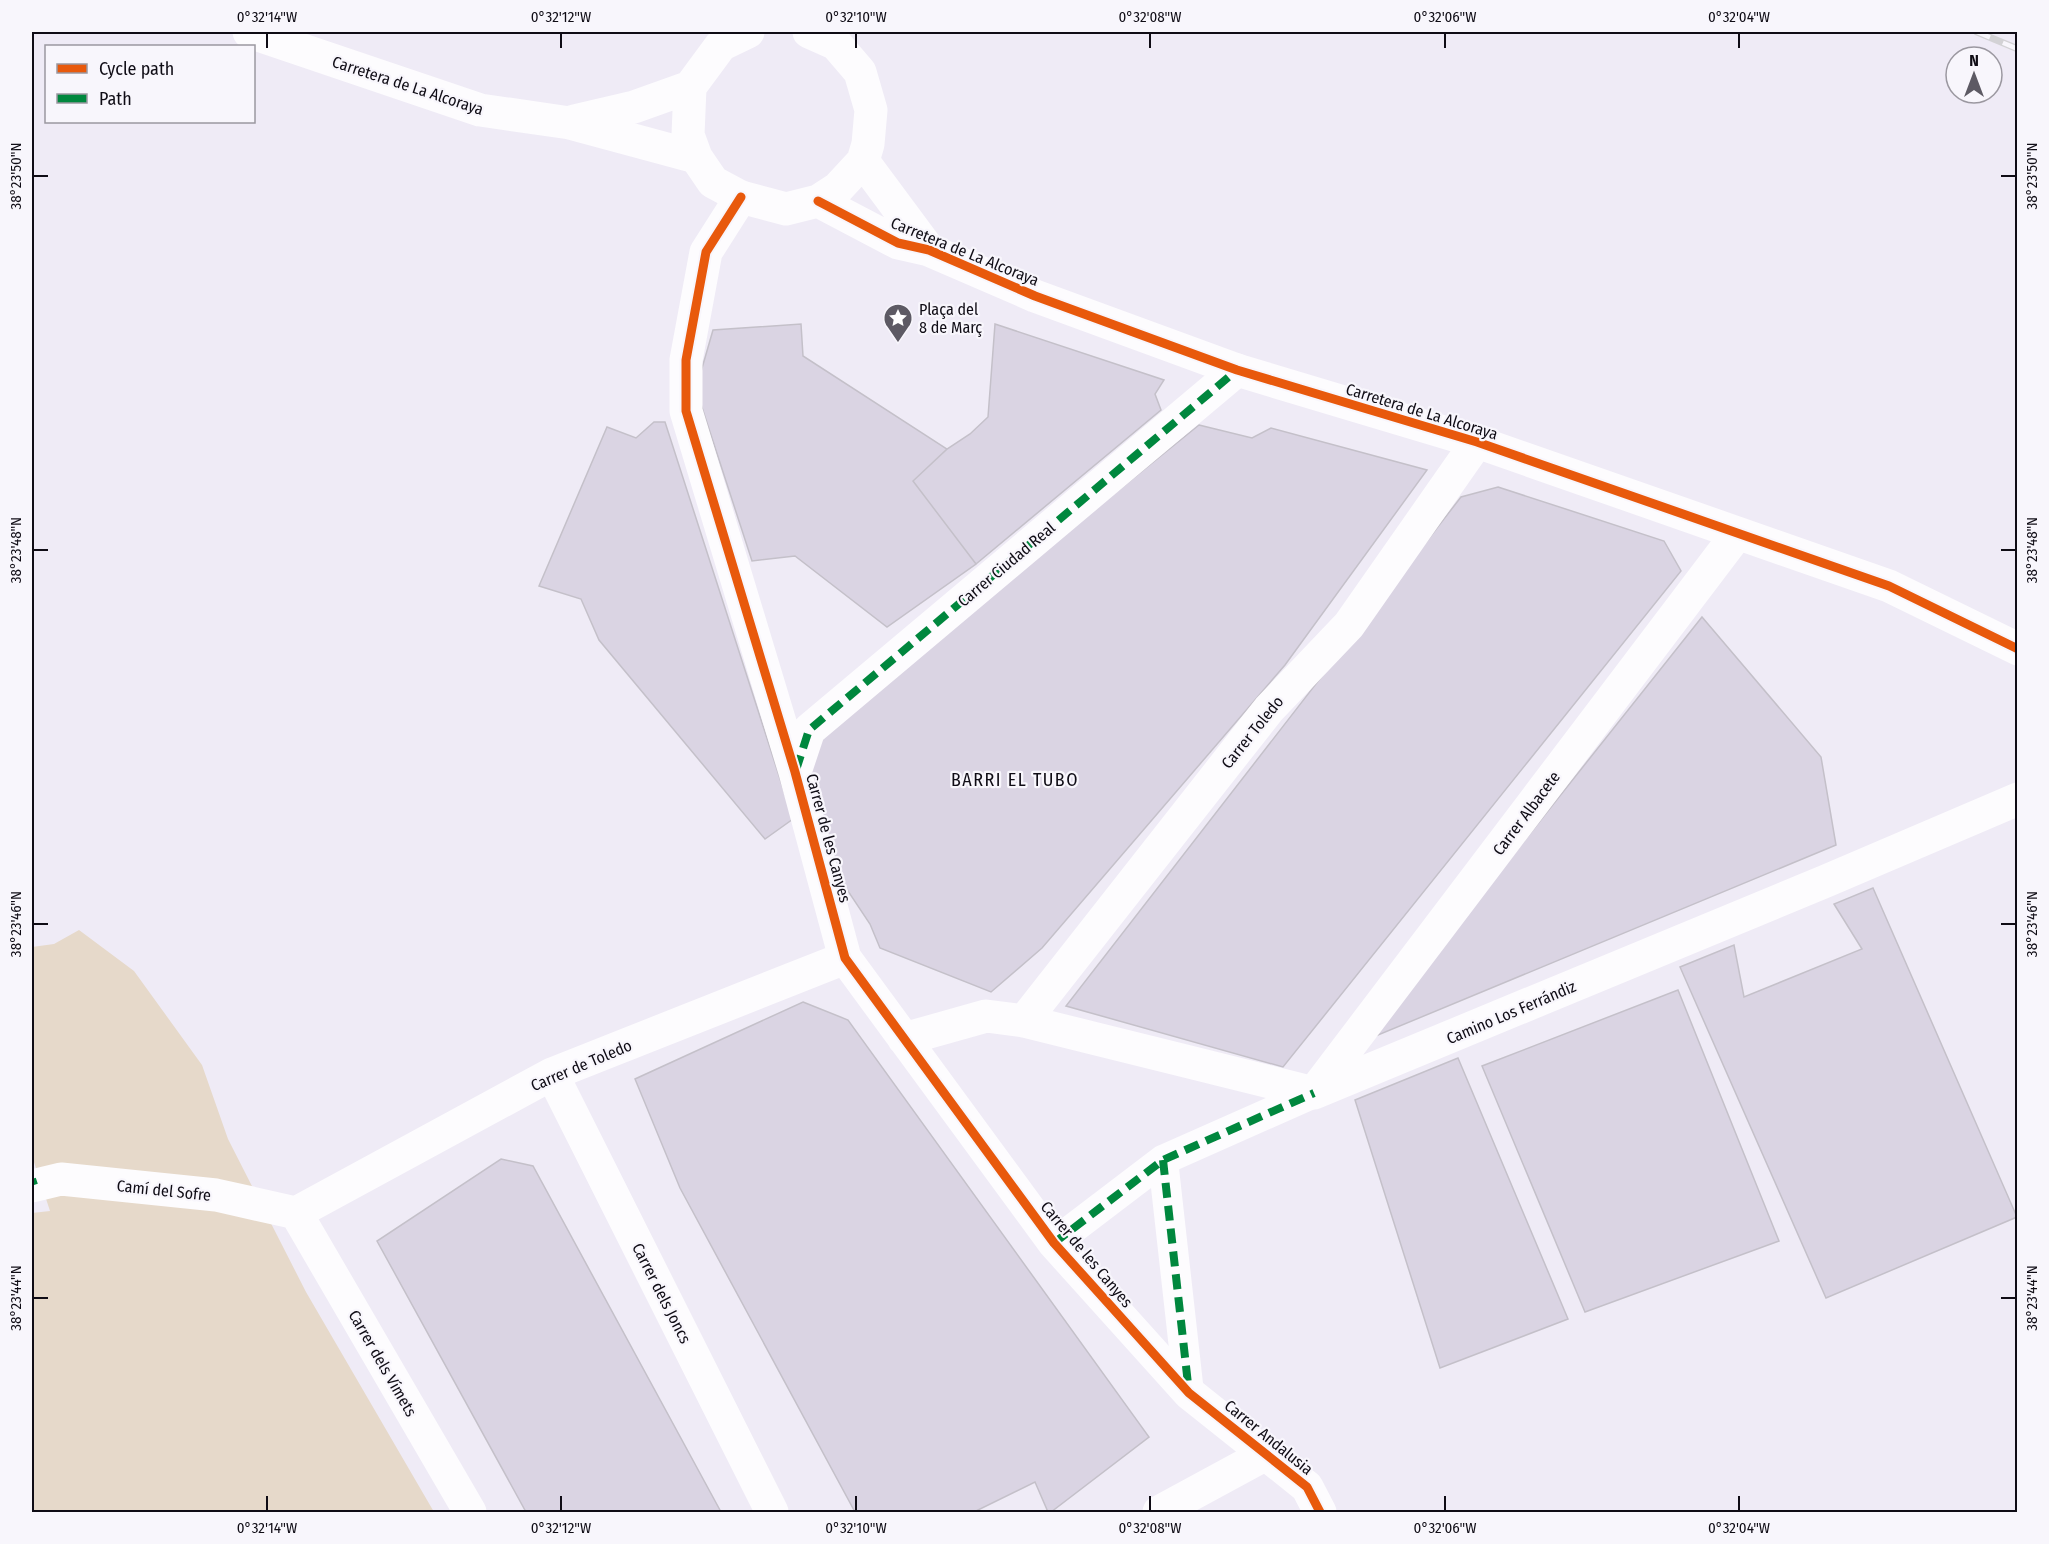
<svg xmlns="http://www.w3.org/2000/svg" width="2049" height="1544" font-family="'Fira Sans Condensed',sans-serif">
<rect width="100%" height="100%" fill="#efebf6"/>
<!-- green -->
<path fill="#e6d9ca" d="M79,930L134,971L202,1065L228,1139L306,1292L434,1512H32V1213L50,1211L32,1156V947L54,944Z"/>
<!-- building -->
<path fill="#dad4e3" stroke="#c4c0c9" stroke-width="1.5" d="M801,324L803,356L947,449L913,481L976,564L887,627L795,556L752,561L696,389L713,330Z
M995,324L1164,380L1155,394L1161,410L976,564L913,481L947,449L970,434L988,417Z
M654,422H665L793,819L765,839L599,640L581,599L539,586L607,427L636,438Z
M1199,425L1252,438L1271,428L1427,470L1285,665L1042,948L991,992L880,948L870,924L828,861L805,775L818,733Z
M1498,487L1664,541L1681,571L1283,1067L1066,1006L1461,497Z
M1702,617L1821,757L1836,845L1366,1040Z
M1873,888L2017,1217L1826,1298L1680,967L1734,945L1744,997L1862,949L1834,904Z
M1678,990L1779,1241L1585,1312L1482,1066Z
M803,1002L848,1020L1149,1437L1051,1512H1048L1035,1482L974,1512H855L680,1188L635,1079Z
M1458,1058L1568,1319L1440,1368L1355,1100Z
M501,1159L533,1166L721,1512H526L377,1241Z"/>
<g fill="none" stroke-linecap="round" stroke-linejoin="round">
<!-- pedestrian -->
<path stroke="#fdfcfe" stroke-width="30" d="M1163,1160L1189,1393
M1054,1243L1163,1160L1314,1093"/>
<!-- minor -->
<path stroke="#fdfcfe" stroke-width="33" d="M741,197L706,252L686,360V411L795,772L845,958L1054,1243L1189,1393L1307,1487L1320,1512
M795,772L809,730L1237,370
M1024,1021L1269,709L1349,625L1477,442
M904,1039L986,1016L1024,1021L1314,1093L1826,881L2018,799
M552,1074L772,1512
M1315,1091L1737,534
M32,1186L61,1179L216,1195L296,1213
M296,1213L552,1074L845,958
M296,1213L470,1512
M1159,1512L1266,1454"/>
<!-- tertiary -->
<path stroke="#fdfcfe" stroke-width="33" d="M249,32L480,110L570,123L696,157
M748,32L721,45L690,87L688,135L696,157L713,182L741,197L786,209L818,201L838,188L863,161L868,144L871,110L860,72L836,44L809,32
M574,121L634,107L690,87
M863,161L929,250
M818,201L898,243L929,250L1035,296L1237,370L1477,442L1889,586L2018,649"/>
<!-- rail casing -->
<g stroke="#d3d2d5" stroke-width="7">
<path id="rail" d="M1977,32L2018,49"/>
</g>
<!-- rail -->
<use href="#rail" stroke="#f8f6fc" stroke-width="4.5" stroke-dasharray="14" stroke-linecap="butt"/>
<!-- quiet -->
<path stroke="#00873e" stroke-width="8" stroke-dasharray="15 8" stroke-linecap="butt" d="M796,770L809,730L1237,370
M1163,1160L1189,1393
M32,1179L34,1185
M1054,1243L1163,1160L1314,1093"/>
<!-- cycleway casing -->
<g stroke="#f8f6fc" stroke-width="13">
<path id="cycleway" d="M741,197L706,252L686,360V411L795,772L845,958L1054,1243L1189,1393L1307,1487L1320,1512
M818,201L898,243L929,250L1035,296L1237,370L1477,442L1889,586L2018,649"/>
</g>
<!-- cycleway -->
<use href="#cycleway" stroke="#e8590c" stroke-width="9"/>
</g>
<!-- ticks -->
<path fill="none" stroke="#0f0c15" stroke-width="2" d="M267,33V48M561,33V48M856,33V48M1150,33V48M1445,33V48M1739,33V48M33,176H48M2001,176H2016M33,550H48M2001,550H2016M33,924H48M2001,924H2016M33,1298H48M2001,1298H2016M267,1496V1511M561,1496V1511M856,1496V1511M1150,1496V1511M1445,1496V1511M1739,1496V1511"/>
<!-- icons -->
<defs>
<g id="sight-pin" transform="scale(1.5)"><path d="M0 17L-7.5 6A9.5 9.5 0 1 1 7.5 6Z" fill="#5d5a64" stroke="#f8f6fc"/><path d="M0-6L1.8-2.2L6-1.7L2.9 1.2L3.7 5.4L0 3.3L-3.7 5.4L-2.9 1.2L-6-1.7L-1.8-2.2Z" fill="#fff"/></g>
</defs>
<g fill-rule="evenodd">
<use href="#sight-pin" x="898" y="318"/>
</g>
<g text-anchor="middle" stroke-width="4.5" stroke-linejoin="round" paint-order="stroke">
<!-- street labels -->
<g font-size="16" fill="#0f0c15" stroke="#f8f6fc">
<text transform="translate(408 85) rotate(18)" y="6">Carretera de La Alcoraya</text>
<text transform="translate(965 251) rotate(22)" y="6">Carretera de La Alcoraya</text>
<text transform="translate(1422 411) rotate(17)" y="6">Carretera de La Alcoraya</text>
<text transform="translate(1006 564) rotate(-40)" y="6">Carrer Ciudad Real</text>
<text transform="translate(1252 732) rotate(-51)" y="6">Carrer Toledo</text>
<text transform="translate(1526 813) rotate(-53)" y="6">Carrer Albacete</text>
<text transform="translate(829 838) rotate(75)" y="6">Carrer de les Canyes</text>
<text transform="translate(1511 1012) rotate(-23)" y="6">Camino Los Ferrándiz</text>
<text transform="translate(581 1065) rotate(-23)" y="6">Carrer de Toledo</text>
<text transform="translate(164 1190) rotate(6)" y="6">Camí del Sofre</text>
<text transform="translate(1087 1254) rotate(50)" y="6">Carrer de les Canyes</text>
<text transform="translate(662 1293) rotate(63)" y="6">Carrer dels Joncs</text>
<text transform="translate(383 1363) rotate(60)" y="6">Carrer dels Vímets</text>
<text transform="translate(1269 1437) rotate(39)" y="6">Carrer Andalusia</text>
</g>
<!-- poi labels -->
<g font-size="16" fill="#0f0c15" stroke="#f8f6fc" text-anchor="start">
<text x="919" y="315">Plaça del<tspan x="919" dy="18">8 de Març</tspan></text>
</g>
<!-- neighbourhood labels -->
<g font-size="18" letter-spacing="1.5" fill="#0f0c15" stroke="#f8f6fc">
<text x="1015" y="786">BARRI EL TUBO</text>
</g>
</g>
<!-- border -->
<rect width="2049" height="1544" fill="none" stroke="#f8f6fc" stroke-width="66"/>
<!-- legend -->
<rect x="45" y="45" width="210" height="78" fill="#f8f6fc" stroke="#9b98a0" stroke-width="1.5"/>
<rect x="57" y="64" width="30" height="9" fill="#e8590c" stroke="#9b98a0" stroke-width="1.5"/>
<text x="99" y="75" font-size="18" fill="#0f0c15">Cycle path</text>
<rect x="57" y="94" width="30" height="9" fill="#00873e" stroke="#9b98a0" stroke-width="1.5"/>
<text x="99" y="105" font-size="18" fill="#0f0c15">Path</text>
<!-- north arrow -->
<g transform="translate(1974 75)"><circle r="28" fill="#f8f6fc" stroke="#9b98a0" stroke-width="1.5"/>
<path d="M0-4.5L10 22L0 15L-10 22Z" fill="#5d5a64"/>
<text y="-9" font-size="16" font-weight="bold" text-anchor="middle" fill="#0f0c15">N</text>
</g>
<rect x="33" y="33" width="1983" height="1478" fill="none" stroke="#0f0c15" stroke-width="2"/>
<g font-size="15" text-anchor="middle" fill="#0f0c15">
<text x="267" y="22">0°32'14"W</text>
<text x="561" y="22">0°32'12"W</text>
<text x="856" y="22">0°32'10"W</text>
<text x="1150" y="22">0°32'08"W</text>
<text x="1445" y="22">0°32'06"W</text>
<text x="1739" y="22">0°32'04"W</text>
<text transform="translate(16 176) rotate(-90)" y="5">38°23'50"N</text>
<text transform="translate(2032 176) rotate(-90)" y="5">38°23'50"N</text>
<text transform="translate(16 550) rotate(-90)" y="5">38°23'48"N</text>
<text transform="translate(2032 550) rotate(-90)" y="5">38°23'48"N</text>
<text transform="translate(16 924) rotate(-90)" y="5">38°23'46"N</text>
<text transform="translate(2032 924) rotate(-90)" y="5">38°23'46"N</text>
<text transform="translate(16 1298) rotate(-90)" y="5">38°23'44"N</text>
<text transform="translate(2032 1298) rotate(-90)" y="5">38°23'44"N</text>
<text x="267" y="1533">0°32'14"W</text>
<text x="561" y="1533">0°32'12"W</text>
<text x="856" y="1533">0°32'10"W</text>
<text x="1150" y="1533">0°32'08"W</text>
<text x="1445" y="1533">0°32'06"W</text>
<text x="1739" y="1533">0°32'04"W</text>
</g>
</svg>
